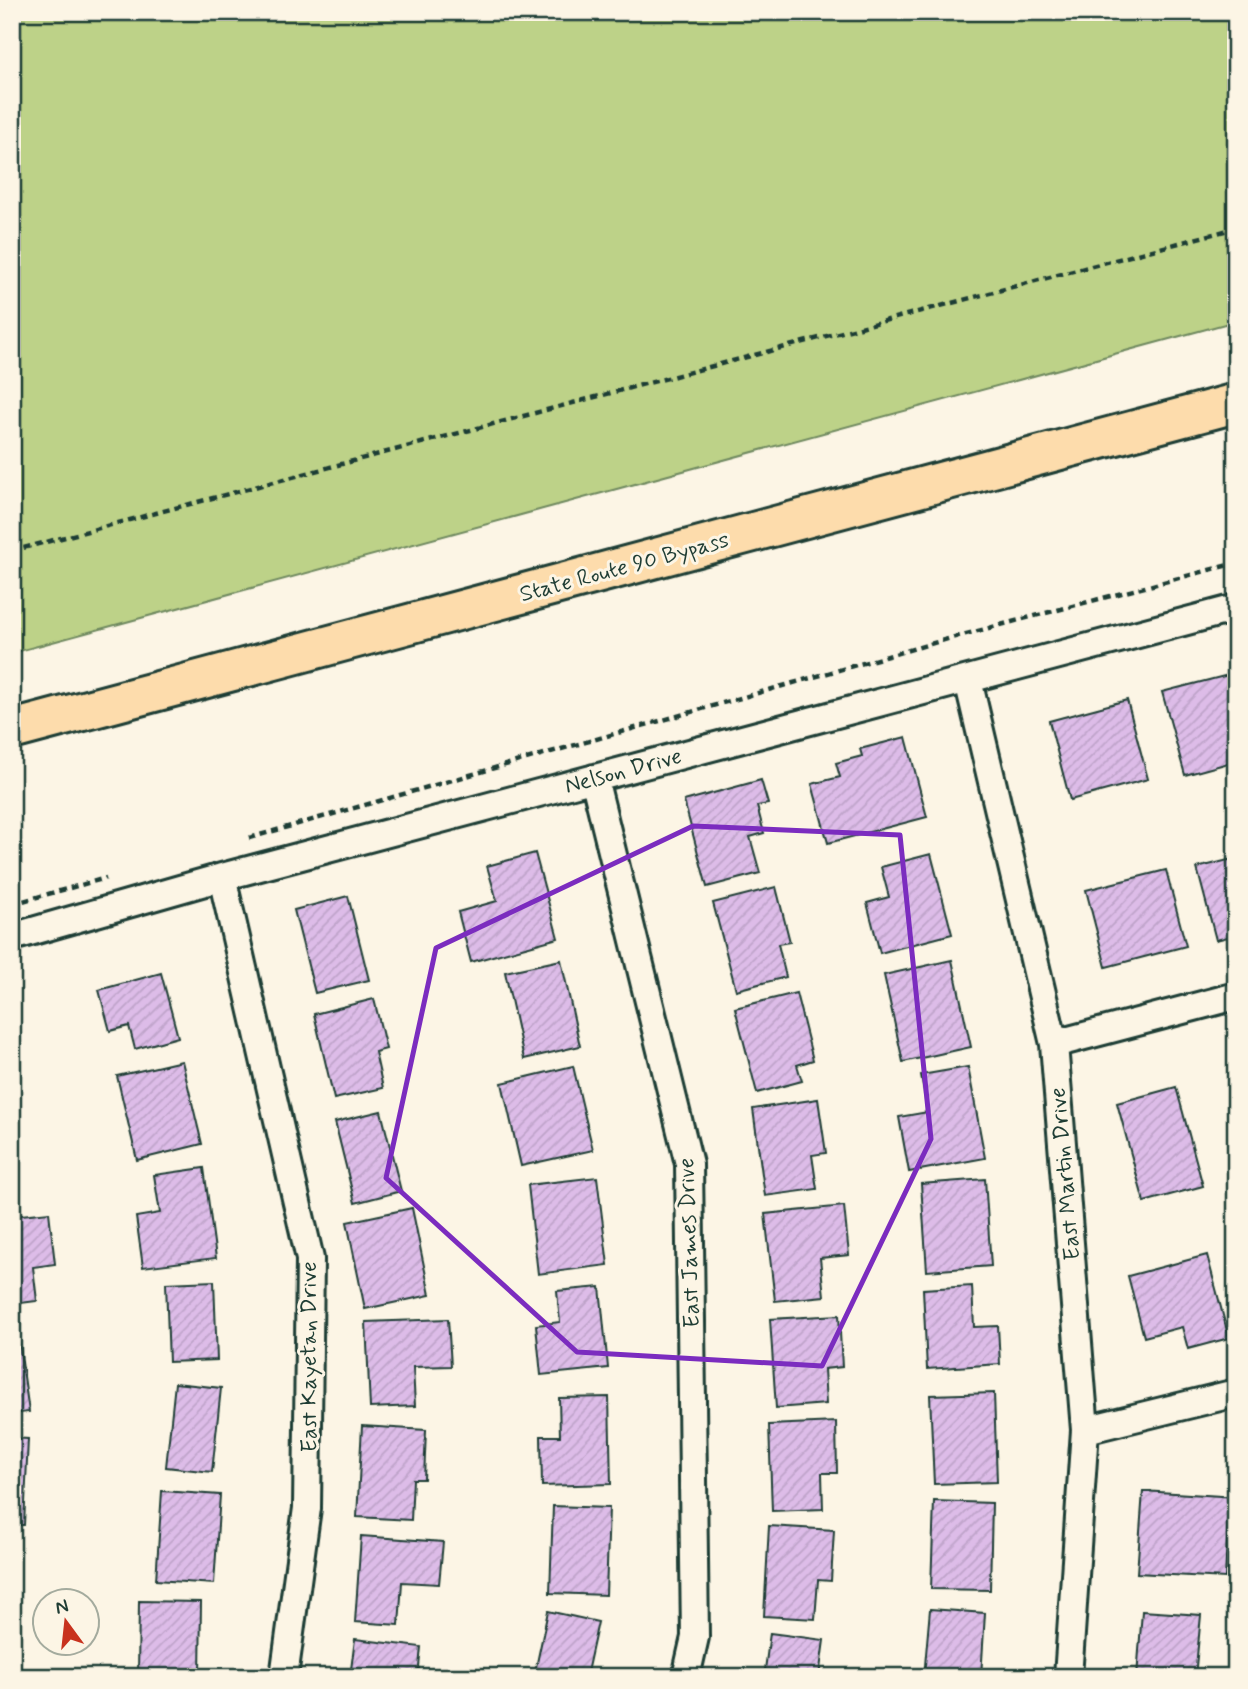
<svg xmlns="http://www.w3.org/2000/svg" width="1248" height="1689" font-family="Mynerve,sans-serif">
<defs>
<pattern id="building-hatch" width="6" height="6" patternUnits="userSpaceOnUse" patternTransform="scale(1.75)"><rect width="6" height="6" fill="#ddbce8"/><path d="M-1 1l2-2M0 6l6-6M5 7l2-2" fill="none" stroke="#bda2c8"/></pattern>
</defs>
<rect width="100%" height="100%" fill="#fcf5e5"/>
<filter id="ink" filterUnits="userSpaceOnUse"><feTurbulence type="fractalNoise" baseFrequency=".0143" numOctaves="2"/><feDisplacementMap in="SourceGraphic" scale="14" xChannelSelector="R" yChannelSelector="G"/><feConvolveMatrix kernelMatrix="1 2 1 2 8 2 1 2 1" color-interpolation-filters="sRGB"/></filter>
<g filter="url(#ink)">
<!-- green -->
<path fill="#bdd288" stroke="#6e885e" stroke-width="2" d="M12,12H1236V321L12,653Z"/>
<!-- building -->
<path fill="url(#building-hatch)" stroke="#1f3d34" stroke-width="2" d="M1236,673V761L1185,775L1162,692Z
M1127,700L1148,779L1070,800L1049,721Z
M906,737L927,817L828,843L812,784L840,777L836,763L862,756L860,749Z
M761,780L768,804L757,806L764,833L750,837L760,873L707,887L684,801Z
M535,853L558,938L471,962L458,912L497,901L487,866Z
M931,854L952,934L880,953L867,903L889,897L881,867Z
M1236,858V935L1216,940L1197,868Z
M1166,870L1186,946L1106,967L1086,890Z
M776,887L790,942L778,944L786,977L736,990L713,903Z
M348,896L369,980L315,993L294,910Z
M561,960L580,1046L524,1059L505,972Z
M952,960L971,1047L903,1062L884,975Z
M161,973L178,1037L135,1049L129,1026L110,1031L99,990Z
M796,993L813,1060L797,1065L802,1081L757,1093L735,1008Z
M374,999L386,1049L375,1052L383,1088L334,1099L314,1014Z
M182,1061L202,1144L137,1160L117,1076Z
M573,1066L593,1150L521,1166L502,1083Z
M968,1067L985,1158L909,1172L899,1117L928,1112L921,1075Z
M1176,1087L1203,1186L1144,1202L1117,1103Z
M818,1099L826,1153L812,1155L817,1189L765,1196L753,1109Z
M381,1111L401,1191L355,1203L335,1122Z
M204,1168L216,1258L143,1267L136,1217L160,1213L154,1175Z
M597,1177L608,1265L538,1274L528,1185Z
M985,1179L991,1266L927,1271L921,1184Z
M844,1206L849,1255L820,1258L824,1296L775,1301L765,1214Z
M412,1208L430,1295L365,1309L347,1222Z
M49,1212L55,1264L33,1267L37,1301L12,1304V1216Z
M1207,1255L1229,1338L1188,1349L1182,1327L1144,1337L1128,1276Z
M214,1281L217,1360L169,1362L166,1283Z
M972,1286L974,1327L998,1326L1000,1364L927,1369L923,1289Z
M600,1287L608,1368L541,1375L536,1325L560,1322L557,1291Z
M839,1315L842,1367L824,1369L826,1404L776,1408L770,1319Z
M448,1319L451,1366L413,1367L415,1406L370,1408L366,1322Z
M17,1327L29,1412L12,1414V1328Z
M175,1383L221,1388L212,1472L166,1467Z
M994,1393L997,1482L934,1484L930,1395Z
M609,1397L611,1484L542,1486L541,1436H560L559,1398Z
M836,1422L837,1473H822L823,1509L772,1511L769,1425Z
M362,1426L426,1430L424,1479H413L411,1520L357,1517Z
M12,1438L28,1439L24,1525H12Z
M162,1491L220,1495L214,1584L156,1580Z
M1143,1491L1236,1497V1522H1228L1225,1578L1137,1573Z
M934,1501L992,1503L990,1590L931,1589Z
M553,1506L609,1508L606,1595L550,1593Z
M769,1526L834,1530L831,1581L818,1580L815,1619L764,1616Z
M361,1536L443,1542L439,1584L402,1582L399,1625L355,1622Z
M139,1601L201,1602L200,1677H138Z
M930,1609L985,1613L981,1677H924Z
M548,1611L598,1622L586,1677H534Z
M1142,1611L1201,1615L1195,1677H1137Z
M770,1633L824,1640L819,1677H764Z
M355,1639L421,1647L418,1677H350Z"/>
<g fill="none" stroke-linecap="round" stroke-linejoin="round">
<!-- minor casing -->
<g stroke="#1f3d34" stroke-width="32">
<path id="minor" d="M968,680L1054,1044L1085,1430L1068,1677
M594,778L689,1164L695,1637L686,1677
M222,877L310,1259L307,1508L284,1677
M12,937L222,877L1236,608
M1054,1044L1236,996
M1085,1430L1236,1393"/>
</g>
<!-- trunk casing -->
<g stroke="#1f3d34" stroke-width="44">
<path id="trunk" d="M12,730L1236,403"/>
</g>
<!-- path -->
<path stroke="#1f3d34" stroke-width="4.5" stroke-dasharray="7 5" stroke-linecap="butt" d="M12,551L1236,228
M249,838L951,638L1236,563
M12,904L106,878"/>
<!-- minor -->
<use href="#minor" stroke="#fcf5e5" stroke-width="26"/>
<!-- trunk -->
<use href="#trunk" stroke="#fddcac" stroke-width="38"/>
</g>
</g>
<!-- marked area -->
<path fill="none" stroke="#7b2cbf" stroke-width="5" stroke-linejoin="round" d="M693,826L900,835L931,1139L822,1366L577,1352L386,1178L436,948Z"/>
<g text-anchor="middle" stroke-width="6" stroke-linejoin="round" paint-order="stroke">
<!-- street labels -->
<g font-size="23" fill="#1f3d34" stroke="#fcf5e5">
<text transform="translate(624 566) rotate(-15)" y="8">State Route 90 Bypass</text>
<text transform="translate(623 770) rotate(-15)" y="8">Nelson Drive</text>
<text transform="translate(1064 1174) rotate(-95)" y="8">East Martin Drive</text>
<text transform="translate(688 1243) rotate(-92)" y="8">East James Drive</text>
<text transform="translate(308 1357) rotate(-90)" y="8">East Kayetan Drive</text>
</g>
</g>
<!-- margin -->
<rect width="1248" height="1689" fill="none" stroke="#fcf5e5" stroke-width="42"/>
<rect x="21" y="21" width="1206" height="1647" fill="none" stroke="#1f3d34" stroke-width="2.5" filter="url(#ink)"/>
<!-- north arrow -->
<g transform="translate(66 1622) rotate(345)"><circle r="33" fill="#fcf5e5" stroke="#a4ab9e" stroke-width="2"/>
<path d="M0-5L12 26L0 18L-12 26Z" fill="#c8321e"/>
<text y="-10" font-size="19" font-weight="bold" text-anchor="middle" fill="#1f3d34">N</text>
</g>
</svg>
